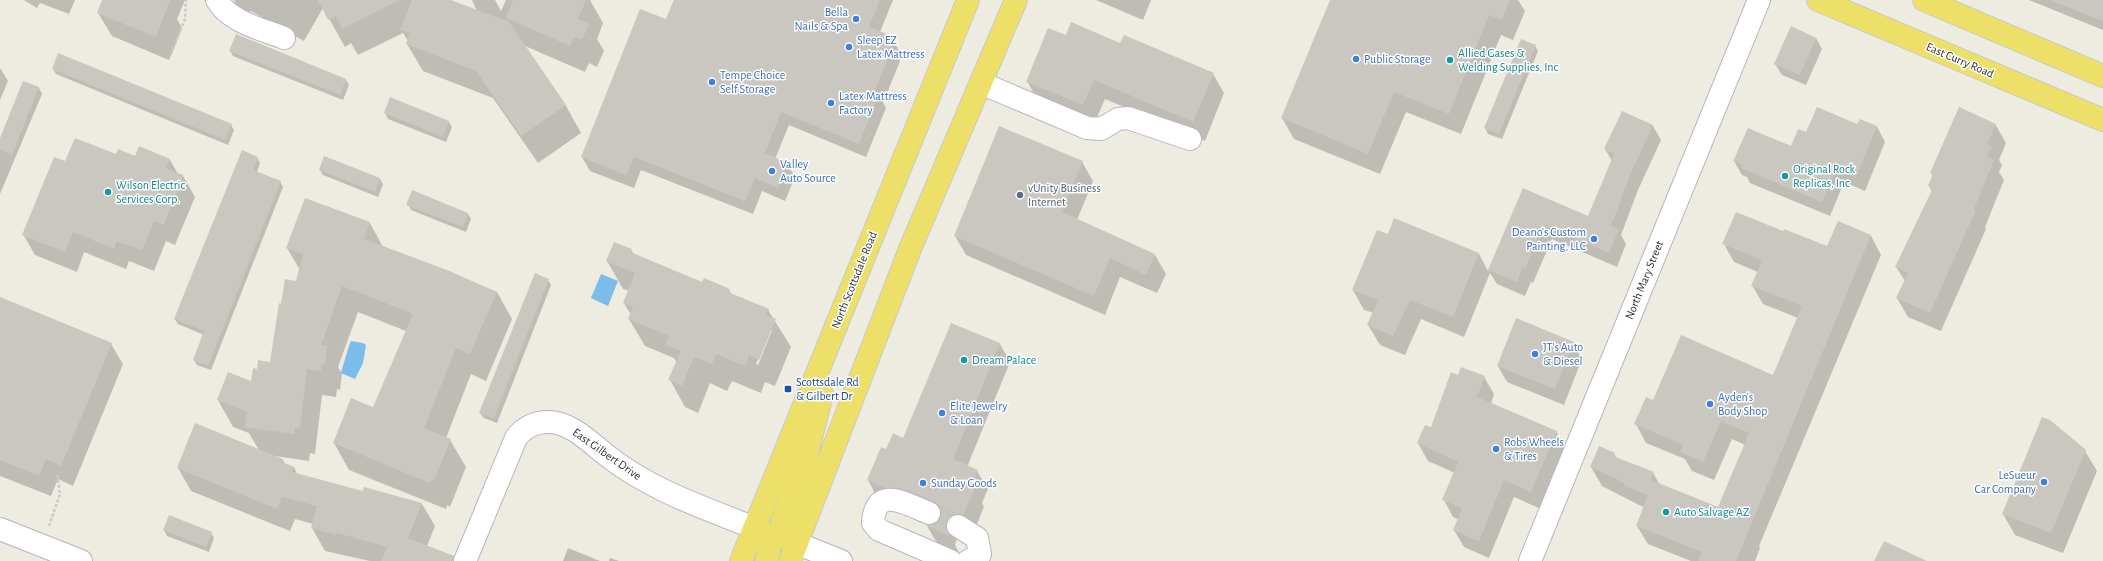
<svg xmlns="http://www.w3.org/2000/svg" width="2103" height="561" font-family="'Alegreya Sans',sans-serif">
<rect width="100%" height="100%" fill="#eeebe1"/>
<!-- water -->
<path fill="#7abcea" d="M601,274L618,281L608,306L591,298Z
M351,341L363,343L366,345L363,363L355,379L341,373C342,369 350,342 351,341Z"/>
<!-- shadow -->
<path fill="#0003" fill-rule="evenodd" d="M24,0H75L69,14L40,3L37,8Z
M103,0H185L177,19L182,28L169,60L112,36L98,13Z
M234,0H448L477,11L472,0H495L501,11L506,0H590L603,23L597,39L604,51L597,67L589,63L585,72L525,46L566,106L581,133L538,163L493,98L423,71L407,44L408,41L403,33L358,55L351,43L345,47L323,8L304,41L251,11L249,13L237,6Z
M674,0H893L880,32L892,37L899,51L898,57L900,61L883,103L886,108L866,157L789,125L775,159L787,164L795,177L785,201L762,191L753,214L641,170L634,188L590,171L582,157L666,21Z
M1096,0H1151L1143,20Z
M1331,0H1518L1525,11L1513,40L1501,35L1461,134L1406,112L1380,174L1294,139L1282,118Z
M2029,0H2103V30Z
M236,36L346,80L349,85L343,100L233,56L230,51Z
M1066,36L1121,45L1213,74L1224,93L1205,141L1105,99L1094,124L1038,101L1027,81Z
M1816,38L1822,49L1806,85L1782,75L1775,64Z
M1535,46L1538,51L1502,139L1488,134L1485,128Z
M0,68L8,81L0,100Z
M53,69L231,125L234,130L228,145L56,74Z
M23,82L39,88L42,94L0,194V140Z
M1623,112L1653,126L1661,140L1638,190L1621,235L1626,244L1617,267L1552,239L1533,283L1531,282L1525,296L1497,284L1490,273L1464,337L1421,319L1405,355L1380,345L1368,325L1374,313L1364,310L1353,290L1388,236L1479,254L1488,271L1523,190L1589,218L1612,161L1605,149Z
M385,113L449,122L452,127L446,142L388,119Z
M1860,120L1877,127L1885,142L1865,191L1844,182L1830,216L1750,183L1747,177L1742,175L1734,161L1792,147L1807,134L1858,126Z
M1995,124L2006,143L1999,160L2002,165L1999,172L2004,180L1985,227L1986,229L1941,331L1908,317L1897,298L1905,281L1896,267L1932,191L1929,186L1933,176L1931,173Z
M1000,128L1082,162L1093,181L1077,220L1155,255L1166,274L1157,293L1120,277L1105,315L966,255L955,236Z
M116,155L170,160L178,174L183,176L195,197L175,245L166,241L154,271L129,261L126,269L84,252L77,272L35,255L23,234L66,163Z
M325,157L380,179L383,184L378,197L323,175L320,170Z
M257,158L260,163L257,172L280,182L283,187L211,370L197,365L194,360L204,335L178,324L175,319Z
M413,192L468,214L471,219L466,232L411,210L408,204Z
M306,199L370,223L383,247L497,292L512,319L486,381L471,374L446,438L450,440L466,467L450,507L447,505L446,509L349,470L334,443L374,409L406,331L358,312L338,367L342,374L340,390L337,389L336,397L322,395L315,454L310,453L309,461L275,456L283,460L285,464L294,467L297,474L364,492L422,504L435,526L427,546L446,561H370L325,551L312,528L313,524L295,519L290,531L191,491L178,468L195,425L259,450L249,433L233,427L218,400L252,383L257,370L271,363L282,305L297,282L300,270L287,248Z
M1838,223L1871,236L1881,255L1759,546L1760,548L1755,561H1691L1648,544L1637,526L1645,508L1602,486L1591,467L1614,454L1617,459L1653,473L1660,485L1719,508L1745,445L1732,439L1714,480L1692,471L1685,459L1646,443L1636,424L1653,401L1774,376L1798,318L1763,304L1752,285L1758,272L1734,262L1724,244L1783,233L1828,248Z
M631,250L634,254L703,283L729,290L732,295L768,310L791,347L775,386L765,382L761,393L732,381L727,391L710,383L698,413L685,407L670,380L677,363L674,358L645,346L629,319L631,315L624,303L629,291L623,289L607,261ZM770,330H772L758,365L756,364Z
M548,280L551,285L497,423L484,418L480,413Z
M0,298L111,344L123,364L73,486L58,479L51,496L0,476Z
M1573,343L1582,359L1564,405L1507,382L1498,366Z
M1000,344L1010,362L967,467L977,471L988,489L982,503L984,507L973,533L957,538L955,545L959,553L937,543L927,526L937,524L941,518L917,508L878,499L868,480L887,450L904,439Z
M1459,376L1484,377L1494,394L1491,404L1556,431L1566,449L1541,509L1514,497L1489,558L1464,547L1454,530L1458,519L1453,517L1444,500L1455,473L1428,461L1418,443L1431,428Z
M2085,451L2097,471L2063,553L2015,535L2003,514Z
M164,530L211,533L214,538L209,552L167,536Z
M568,548L600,561H563Z
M610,558L619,561H609Z"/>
<!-- building -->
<path fill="#cac7c0" d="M102,0H170L156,37L97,13Z
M318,0H399L342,29L336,16L328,20Z
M412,0H451L509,22L566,105L521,136L476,71L406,44L410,33L400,30Z
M513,0H586L578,19L589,24L582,40L574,37L570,46L506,18Z
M674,0H880L869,27L892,36L890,46L893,47L874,92L879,94L859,144L781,112L765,153L788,163L778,188L755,178L745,201L634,157L626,175L581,157L640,9L666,19Z
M1330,0H1510L1502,20L1489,15L1449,114L1394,92L1368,154L1281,118Z
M2052,0H2103V21L2052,1Z
M1071,22L1120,43L1124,35L1214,73L1193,122L1094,80L1083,105L1026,82L1048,28L1066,35Z
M1791,26L1816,38L1800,75L1774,64Z
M236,34L346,79L340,95L229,51Z
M1521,39L1536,45L1499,134L1484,128Z
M58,53L232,124L225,140L52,69Z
M23,81L39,87L12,155L0,150V138Z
M390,97L449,121L443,137L384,113Z
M1817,107L1857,124L1860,119L1877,126L1856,177L1836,168L1822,202L1741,168L1742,164L1733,161L1748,128L1791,146L1798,129L1806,132Z
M1959,107L1996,124L1987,144L1992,146L1987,157L1994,160L1974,209L1976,210L1930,313L1896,298L1908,273L1895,267L1933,188L1928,186L1933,174L1930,173Z
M1622,111L1653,125L1630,175L1611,226L1619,229L1609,253L1543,225L1525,269L1522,268L1517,282L1488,270L1523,188L1588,216L1614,154L1604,149Z
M999,126L1083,161L1062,212L1155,254L1146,275L1110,258L1094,296L954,236Z
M75,138L116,154L118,149L135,156L139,146L170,159L166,168L183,175L164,225L154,221L142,250L117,241L114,249L73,232L65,252L22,235L54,157L65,161Z
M242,150L258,157L253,170L281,181L208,366L193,360L204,331L174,319Z
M324,156L380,178L375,192L319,170Z
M412,190L468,213L463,227L406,205Z
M305,198L370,222L364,239L447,270L497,292L470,354L456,348L424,428L451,439L434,480L432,479L430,483L333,443L351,398L373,407L413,314L383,302L342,286L321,345L327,346L325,364L322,363L321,371L307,369L300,428L295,427L294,434L244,427L247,412L217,400L228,372L251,381L253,368L257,369L258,360L270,362L279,303L281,304L285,279L296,281L303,254L286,248Z
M1736,212L1783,231L1784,229L1827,246L1838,221L1871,235L1736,561H1698L1702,552L1636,526L1648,495L1625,486V484L1619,481V480L1590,467L1599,446L1615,453L1613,456L1654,472L1651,480L1718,507L1749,433L1721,421L1703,462L1680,452L1683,445L1634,424L1646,397L1653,400L1681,335L1773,375L1802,306L1751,286L1762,260L1722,244Z
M1394,218L1479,253L1453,317L1410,300L1393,336L1367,325L1378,300L1352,290L1377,230L1388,234Z
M614,242L632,249L630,252L702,282L704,278L730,289L728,292L769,309L766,315L776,319L759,360L749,355L745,366L716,354L712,364L694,357L682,386L668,380L681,351L665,345L669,336L628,319L633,307L623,303L635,273L606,261Z
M535,273L549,279L494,418L479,413Z
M0,297L112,343L61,466L46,459L39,476L0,460Z
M1516,318L1574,342L1555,389L1497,366Z
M951,323L1000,343L953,459L978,470L971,486L975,488L963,515H953L947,520L946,526L950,536L926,525L936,523L941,517V512L939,506L934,502L906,490L884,488L867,480L881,447L886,449L893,433L903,438Z
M1461,367L1485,376L1477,397L1557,431L1531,492L1504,480L1479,541L1453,530L1462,508L1442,500L1458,462L1417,443L1425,425L1431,427L1451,372L1458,375Z
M2042,417L2050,420L2086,450L2051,533L2002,514Z
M195,423L283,459L282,462L294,467L292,472L363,491L364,487L422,503L408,538L454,556L453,561H381L387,547L337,533L336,535L311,528L317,506L282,497L277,509L177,468Z
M169,515L212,532L206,547L163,530Z
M1884,541L1927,561H1874Z"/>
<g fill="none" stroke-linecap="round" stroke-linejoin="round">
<!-- minor-tunnel -->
<path stroke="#c8c5bd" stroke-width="22" stroke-dasharray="22 11" stroke-linecap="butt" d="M929,513L958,526"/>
<!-- minor casing -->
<g stroke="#b4b5c0" stroke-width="24">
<path id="minor" d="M217,0C229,22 262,29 284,38
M981,83L1087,128L1101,129L1118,119L1128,118L1190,139
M929,513C906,504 875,484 873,523L879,530L951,561
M958,526L977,538L980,554L968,561
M0,529L81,561
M796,543L841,561
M465,561L516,438C524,427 537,421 550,422C571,423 590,442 605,454C648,489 704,508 755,528
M1530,561L1759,0"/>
</g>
<!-- major casing -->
<g stroke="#c9c9c9" stroke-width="24">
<path id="major" d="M1818,0L2103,120
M1924,0L2103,76
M755,528C773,534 772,545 766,561
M796,543C785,540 782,531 782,520L806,458L822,394
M741,561L968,0
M790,561L910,249L1016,0"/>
</g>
<!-- path -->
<path stroke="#c9c9c9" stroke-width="2.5" stroke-dasharray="3 2" stroke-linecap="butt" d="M171,54L185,19L186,0
M49,526L60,494L57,474"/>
<!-- minor -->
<use href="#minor" stroke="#fff" stroke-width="22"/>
<!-- major -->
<use href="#major" stroke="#ece069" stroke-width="22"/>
</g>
<!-- markers -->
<g fill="#3f7fe0" stroke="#fff" stroke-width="1.5">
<circle cx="856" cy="19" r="4"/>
<circle cx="849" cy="47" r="4"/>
<circle cx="1356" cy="59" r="4"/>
<circle cx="712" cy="82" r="4"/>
<circle cx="831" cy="103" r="4"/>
<circle cx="772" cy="171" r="4"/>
<circle cx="1594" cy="239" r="4"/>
<circle cx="1535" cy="354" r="4"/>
<circle cx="1710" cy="404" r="4"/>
<circle cx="942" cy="413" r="4"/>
<circle cx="1496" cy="449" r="4"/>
<circle cx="2044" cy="482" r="4"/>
<circle cx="923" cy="483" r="4"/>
</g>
<g fill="#0f9aa8" stroke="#fff" stroke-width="1.5">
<circle cx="1450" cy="60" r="4"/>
<circle cx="1785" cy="176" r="4"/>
<circle cx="108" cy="192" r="4"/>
<circle cx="964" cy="360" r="4"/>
<circle cx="1666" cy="512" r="4"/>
</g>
<circle fill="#5c6f8a" stroke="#fff" stroke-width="1.5" cx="1020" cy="195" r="4"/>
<rect fill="#1a4fb4" stroke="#fff" stroke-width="1.5" x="784" y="385" width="8" height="8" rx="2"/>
<g text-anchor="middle" stroke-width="3" stroke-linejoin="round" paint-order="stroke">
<!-- shop labels -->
<g font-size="12" fill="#366cbe" stroke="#fff" text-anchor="start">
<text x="848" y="16" text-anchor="end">Bella<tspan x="848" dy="14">Nails &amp; Spa</tspan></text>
<text x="857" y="44">Sleep EZ<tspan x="857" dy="14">Latex Mattress</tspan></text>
<text x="1364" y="63">Public Storage</text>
<text x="720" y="79">Tempe Choice<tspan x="720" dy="14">Self Storage</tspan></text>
<text x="839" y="100">Latex Mattress<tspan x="839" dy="14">Factory</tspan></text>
<text x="780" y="168">Valley<tspan x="780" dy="14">Auto Source</tspan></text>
<text x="1586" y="236" text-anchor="end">Deano's Custom<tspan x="1586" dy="14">Painting, LLC</tspan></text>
<text x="1543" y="351">JT's Auto<tspan x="1543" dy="14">&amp; Diesel</tspan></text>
<text x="1718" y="401">Ayden's<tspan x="1718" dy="14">Body Shop</tspan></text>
<text x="950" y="410">Elite Jewelry<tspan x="950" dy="14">&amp; Loan</tspan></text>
<text x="1504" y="446">Robs Wheels<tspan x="1504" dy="14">&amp; Tires</tspan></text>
<text x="2036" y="479" text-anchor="end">LeSueur<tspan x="2036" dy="14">Car Company</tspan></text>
<text x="931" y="487">Sunday Goods</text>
</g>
<!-- culture labels -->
<g font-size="12" fill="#0d838f" stroke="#fff" text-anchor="start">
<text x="1458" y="57">Allied Gases &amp;<tspan x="1458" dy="14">Welding Supplies, Inc</tspan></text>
<text x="1793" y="173">Original Rock<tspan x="1793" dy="14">Replicas, Inc</tspan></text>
<text x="116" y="189">Wilson Electric<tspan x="116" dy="14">Services Corp.</tspan></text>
<text x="972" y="364">Dream Palace</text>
<text x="1674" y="516">Auto Salvage AZ</text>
</g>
<!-- street labels -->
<g font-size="12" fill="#2e2e2e" stroke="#fff">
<text transform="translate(1960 60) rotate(23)" y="4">East Curry Road</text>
<text transform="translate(854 280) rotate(-68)" y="4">North Scottsdale Road</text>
<text transform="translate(1644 280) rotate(-68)" y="4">North Mary Street</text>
<text transform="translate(607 454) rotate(35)" y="4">East Gilbert Drive</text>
</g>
<!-- service labels -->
<g font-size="12" fill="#4e5e75" stroke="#fff" text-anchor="start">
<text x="1028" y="192">vUnity Business<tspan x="1028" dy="14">Internet</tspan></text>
</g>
<!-- transit labels -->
<g font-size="12" fill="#164399" stroke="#fff" text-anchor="start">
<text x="796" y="386">Scottsdale Rd<tspan x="796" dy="14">&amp; Gilbert Dr</tspan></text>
</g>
</g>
</svg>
